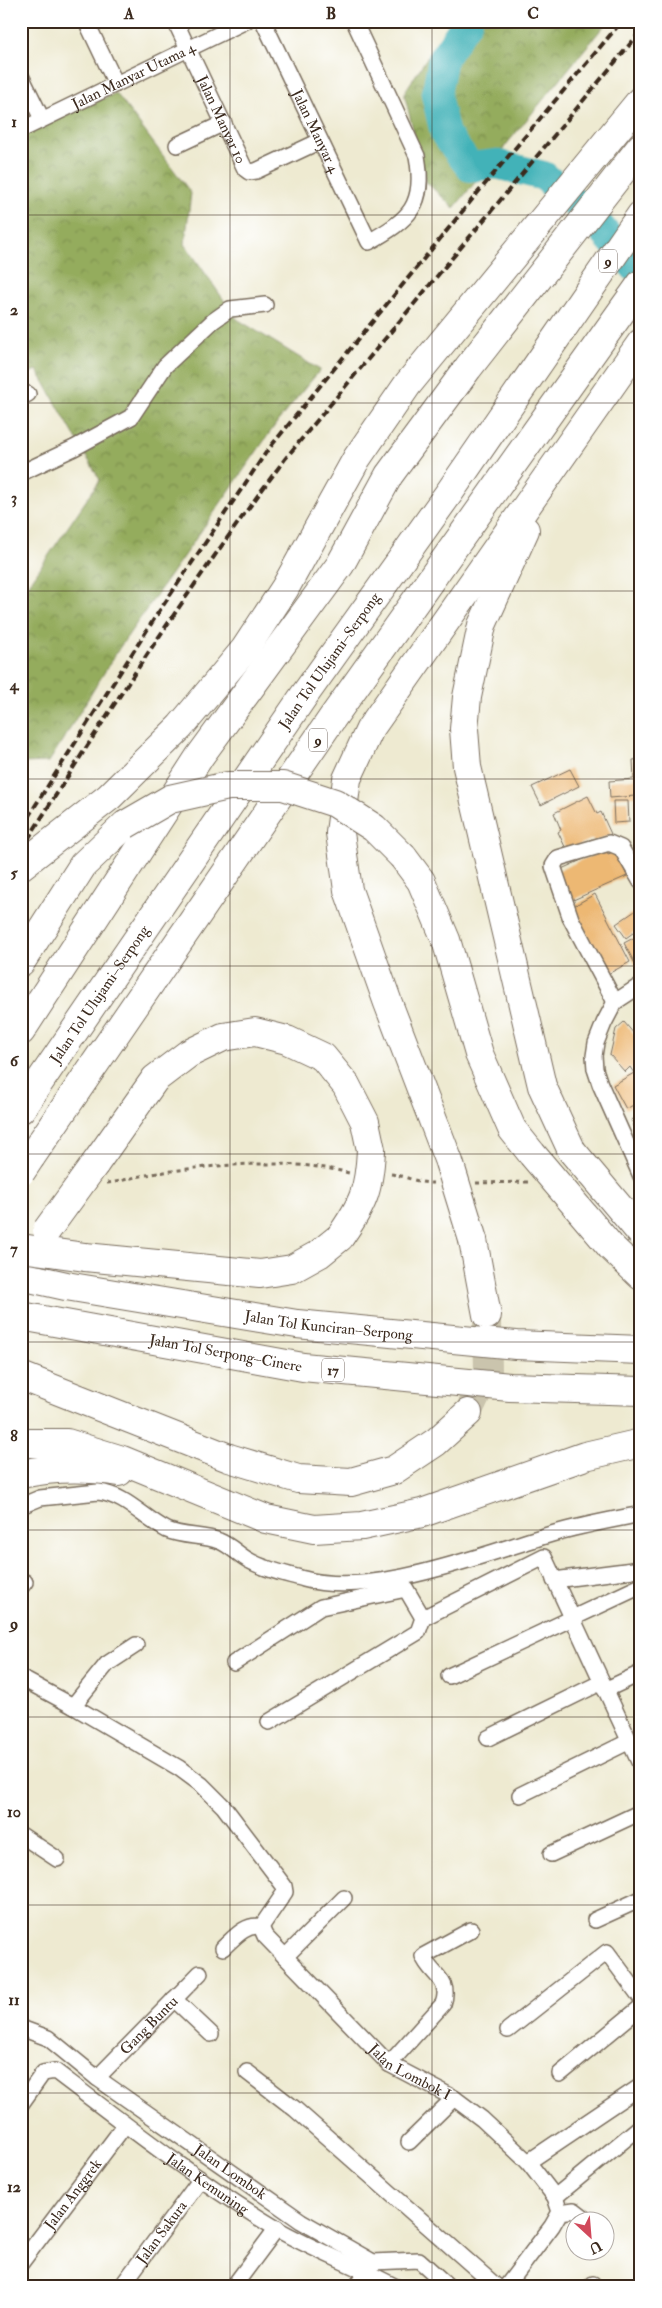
<svg xmlns="http://www.w3.org/2000/svg" width="662" height="2308" font-family="'IM FELL Double Pica',serif">
<defs>
<pattern id="forest-crowns" width="20" height="18" patternUnits="userSpaceOnUse" patternTransform="scale(1.25)"><rect width="20" height="18" fill="#94ac5d"/><path d="M2 6a3 3 0 1 1 6 0M12 15a3 3 0 1 1 6 0" fill="none" stroke="#7a8c4c"/></pattern>
</defs>
<rect width="100%" height="100%" fill="#fff"/>
<filter id="ink" filterUnits="userSpaceOnUse"><feTurbulence type="fractalNoise" baseFrequency=".02" numOctaves="2"/><feDisplacementMap in="SourceGraphic" scale="10" xChannelSelector="R" yChannelSelector="G"/><feConvolveMatrix kernelMatrix="1 2 1 2 8 2 1 2 1" color-interpolation-filters="sRGB"/></filter>
<filter id="wash" filterUnits="userSpaceOnUse"><feTurbulence type="fractalNoise" baseFrequency=".0096" numOctaves="4" result="noise"/><feDisplacementMap in="SourceGraphic" scale="20" xChannelSelector="R" yChannelSelector="G"/><feGaussianBlur stdDeviation="1.12" result="paint"/><feColorMatrix in="noise" values="0 0 0 0 0 0 0 0 0 0 0 0 0 0 0 0 0 1.4 0 .05"/><feComposite in="paint" operator="in"/></filter>
<g filter="url(#wash)">
<rect width="100%" height="100%" fill="#eeead1"/>
<!-- forest -->
<path fill="url(#forest-crowns)" stroke="#686b3e" d="M451,21H608L454,208L426,182L404,93Z
M116,93L191,193L185,244L237,319L320,370L278,421L120,647L49,762L21,763V596L100,480L37,370L21,376V135Z"/>
<g fill="none" stroke-linecap="round" stroke-linejoin="round">
<!-- river -->
<path stroke="#42b2b8" stroke-width="30" d="M468,21L443,58L436,95L445,134L470,167L496,164L544,176L594,220L641,274"/>
</g>
<g id="blocks">
<!-- building -->
<path fill="#edb873" d="M641,759V815H636L635,796L610,798L609,781L634,779L633,760Z
M570,769L579,786L541,805L532,787Z
M588,796L597,814L601,812L611,834L594,842L592,839L567,851L558,832L561,830L554,813Z
M613,801H628L629,822L614,823Z
M606,849L608,854L616,851L627,876L571,901L557,871Z
M595,894L630,962L608,974L572,907Z
M641,907V927L626,938L616,924Z
M641,934V975L624,943Z
M624,1022L641,1042V1082L639,1083L641,1101L626,1109L613,1085L634,1073L630,1067L625,1072L610,1055L616,1029Z
M641,1116V1133L638,1134L631,1120Z"/>
</g>
</g>
<g filter="url(#ink)">
<use href="#blocks" fill-opacity="0" stroke="#7a6d5d" stroke-width="1"/>
<g fill="none" stroke-linecap="round" stroke-linejoin="round">
<!-- motorway-tunnel -->
<path stroke="#cac4ad" stroke-width="28" stroke-dasharray="28 14" stroke-linecap="butt" d="M468,1413L488,1371L487,1319"/>
<!-- minor casing -->
<g stroke="#7a6d5d" stroke-width="18">
<g id="minor">
<path d="M86,21L116,84"/>
<path id="s1" d="M175,21L245,169L249,172L256,171L320,141"/>
<path id="s2" d="M263,21L369,242C409,219 426,206 417,156L354,21"/>
<path d="M21,76L42,119"/>
<path id="s3" d="M21,130L246,21"/>
<path d="M177,145L224,123"/>
<path d="M21,397L28,394"/>
<path d="M21,473L74,448L131,417L165,366L213,321L230,309L265,305"/>
<path d="M641,985L615,1002L604,1023L596,1043L594,1056L595,1069L600,1084L641,1176"/>
<path d="M615,1002L571,919L553,866L558,858L609,843L621,848L641,882"/>
<path d="M21,1506L40,1498L98,1492C126,1495 142,1517 167,1530C182,1537 205,1535 219,1541C230,1545 240,1556 250,1561C266,1570 287,1574 304,1579C373,1599 488,1552 555,1533C583,1525 612,1520 641,1514"/>
<path d="M554,1580L641,1569"/>
<path d="M21,1587L25,1582"/>
<path d="M234,1663L321,1607L406,1589L423,1618"/>
<path d="M449,1676L641,1586"/>
<path d="M21,1678L73,1706L179,1768L202,1785L224,1807L284,1886L285,1892L261,1927"/>
<path d="M605,1690L641,1673"/>
<path d="M73,1706L107,1664L136,1645"/>
<path d="M269,1722L418,1632L423,1618L544,1557L641,1766"/>
<path d="M488,1738L602,1682"/>
<path d="M520,1795L630,1741"/>
<path d="M21,1835L57,1859"/>
<path d="M551,1854L641,1812"/>
<path d="M595,1920L641,1899"/>
<path id="s4" d="M261,1927L265,1936L389,2064L454,2098L482,2119L528,2162L555,2197L560,2212"/>
<path d="M223,1948C234,1938 246,1923 261,1927"/>
<path d="M285,1957L344,1898"/>
<path d="M174,1999L211,2034"/>
<path id="s5" d="M21,2028L48,2038L97,2078L301,2221L373,2262L419,2260L449,2287"/>
<path d="M508,2030L607,1952L641,1998"/>
<path d="M389,2064L443,2004C452,1979 430,1975 423,1956L471,1930"/>
<path d="M247,2072L295,2109L497,2287"/>
<path d="M560,2074L641,2007"/>
<path id="s6" d="M97,2078L200,1973"/>
<path id="s7" d="M21,2104L43,2073L55,2071C127,2126 199,2182 277,2229C315,2251 357,2266 396,2287"/>
<path d="M409,2142L454,2098"/>
<path d="M528,2162L641,2086"/>
<path d="M555,2197L641,2126"/>
<path d="M560,2212L574,2210L587,2220"/>
<path id="s8" d="M21,2263L125,2125"/>
<path id="s9" d="M121,2287L201,2179"/>
<path d="M233,2287L277,2228"/>
<path d="M356,2287L367,2271"/>
<path d="M506,2287L552,2226L560,2212"/>
<path d="M591,2287L593,2284"/>
</g>
</g>
<!-- motorway casing -->
<g stroke="#7a6d5d" stroke-width="30">
<g id="motorway">
<path d="M525,530L482,625L467,697L464,729L467,767L542,1086L572,1151"/>
<path d="M403,857L421,881L446,940L479,1054L512,1129L532,1154"/>
<path d="M21,866L109,797L180,727L245,649L285,588L357,458L408,384L641,100"/>
<path d="M21,962L83,865L125,825"/>
<path d="M21,1031L200,756L340,565L389,475L468,368L641,147"/>
<path id="s10" d="M21,1109L303,697L449,493L641,215"/>
<path d="M31,1157L333,717L641,284"/>
<path d="M449,1162L388,1003L348,890L340,833L347,779L370,729L641,343"/>
<path d="M95,1164L155,1079L188,1054L223,1037L255,1032L287,1040L323,1057L346,1085L365,1122L371,1150"/>
<path d="M473,1240L487,1315"/>
<path d="M611,1247L641,1276"/>
<path d="M85,1257L260,1274L292,1269L319,1254L340,1237"/>
<path id="s11" d="M21,1276L66,1286L297,1324L516,1345L641,1350"/>
<path id="s12" d="M21,1316L303,1367L510,1387L641,1391"/>
<path d="M21,1376L229,1458L298,1479L351,1482L394,1470L436,1442L468,1413"/>
<path d="M21,1443H67L122,1460L266,1519L314,1529L362,1526L422,1513L585,1456L641,1443"/>
<path d="M21,1474C54,1467 86,1467 119,1472"/>
</g>
</g>
<!-- path -->
<path stroke="#7a6d5d" stroke-width="3" stroke-dasharray="4 4" stroke-linecap="butt" d="M391,1174C406,1176 417,1183 433,1183
M107,1183C119,1182 129,1178 141,1176C200,1165 291,1157 349,1173
M476,1183L528,1182"/>
<!-- minor -->
<use href="#minor" stroke="#fff" stroke-width="15"/>
<!-- motorway -->
<use href="#motorway" stroke="#fff" stroke-width="28"/>
<!-- rail -->
<path stroke="#3b2a1e" stroke-width="4" stroke-dasharray="8 4" stroke-linecap="butt" d="M21,828L156,616L267,451L475,196L622,21
M21,850C105,717 190,585 285,459L641,31"/>
<!-- motorway-bridge casing -->
<g stroke="#7a6d5d" stroke-width="30" stroke-linecap="butt">
<path id="motorway-bridge" d="M125,825L170,799L228,786H283L335,803L374,828L403,857
M572,1151L641,1233
M532,1154L611,1247
M449,1162L473,1240
M21,1172L31,1157
M47,1230L95,1164
M340,1237C363,1204 369,1191 371,1150
M21,1248L85,1257"/>
</g>
<!-- motorway-bridge -->
<use href="#motorway-bridge" stroke="#fff" stroke-width="28"/>
</g>
</g>
<!-- grid -->
<path fill="none" stroke="#3b2a1e" stroke-width="1" stroke-opacity="0.55" d="M230,21V2287M432,21V2287M21,215H641M21,403H641M21,591H641M21,779H641M21,966H641M21,1154H641M21,1342H641M21,1530H641M21,1717H641M21,1905H641M21,2093H641"/>
<g text-anchor="middle" stroke-width="5" stroke-linejoin="round" paint-order="stroke">
<!-- shield labels -->
<g fill="#fff" stroke="#766a62" stroke-width="1">
<rect x="599" y="249.5" width="18" height="23" rx="4"/>
<rect x="309" y="728.5" width="18" height="23" rx="4"/>
<rect x="322" y="1358.5" width="22" height="23" rx="4"/>
</g>
<g font-size="14" font-weight="bold" fill="#3b2a1e">
<text x="608" y="266">9</text>
<text x="318" y="745">9</text>
<text x="333" y="1375">17</text>
</g>
<!-- street labels -->
<g font-size="15" fill="#3b2a1e" stroke="#fff">
<text dy="5" stroke="none"><textPath href="#s3" startOffset="125">Jalan Manyar Utama 4</textPath></text>
<text dy="5" stroke="none"><textPath href="#s1" startOffset="109">Jalan Manyar 10</textPath></text>
<text dy="5" stroke="none"><textPath href="#s2" startOffset="122">Jalan Manyar 4</textPath></text>
<text dy="5" stroke="none"><textPath href="#s10" startOffset="544">Jalan Tol Ulujami–Serpong</textPath></text>
<text dy="5" stroke="none"><textPath href="#s10" startOffset="139">Jalan Tol Ulujami–Serpong</textPath></text>
<text dy="5" stroke="none"><textPath href="#s11" startOffset="312">Jalan Tol Kunciran–Serpong</textPath></text>
<text dy="5" stroke="none"><textPath href="#s12" startOffset="208">Jalan Tol Serpong–Cinere</textPath></text>
<text dy="5" stroke="none"><textPath href="#s6" startOffset="74">Gang Buntu</textPath></text>
<text dy="5" stroke="none"><textPath href="#s4" startOffset="210">Jalan Lombok I</textPath></text>
<text dy="5" stroke="none"><textPath href="#s5" startOffset="255">Jalan Lombok</textPath></text>
<text dy="5" stroke="none"><textPath href="#s7" startOffset="240">Jalan Kemuning</textPath></text>
<text dy="5" stroke="none"><textPath href="#s8" startOffset="86">Jalan Anggrek</textPath></text>
<text dy="5" stroke="none"><textPath href="#s9" startOffset="68">Jalan Sakura</textPath></text>
</g>
</g>
<!-- margin -->
<rect width="662" height="2308" fill="none" stroke="#fff" stroke-width="55"/>
<!-- north arrow -->
<g transform="translate(590 2236) rotate(154)"><circle r="24" fill="#ffffff" stroke="#b1aaa5"/>
<path d="M0-4L9 19L0 12L-9 19Z" fill="#d1495b"/>
<text y="-8" font-size="14" font-weight="bold" text-anchor="middle" fill="#3b2a1e">U</text>
</g>
<rect x="28" y="28" width="606" height="2252" fill="none" stroke="#3b2a1e" stroke-width="2"/>
<g font-size="16" text-anchor="middle" font-weight="bold" fill="#3b2a1e">
<text x="129" y="19">A</text>
<text x="331" y="19">B</text>
<text x="533" y="19">C</text>
<text x="14" y="127">1</text>
<text x="14" y="315">2</text>
<text x="14" y="503">3</text>
<text x="14" y="690">4</text>
<text x="14" y="878">5</text>
<text x="14" y="1066">6</text>
<text x="14" y="1254">7</text>
<text x="14" y="1441">8</text>
<text x="14" y="1629">9</text>
<text x="14" y="1817">10</text>
<text x="14" y="2005">11</text>
<text x="14" y="2192">12</text>
</g>
</svg>
